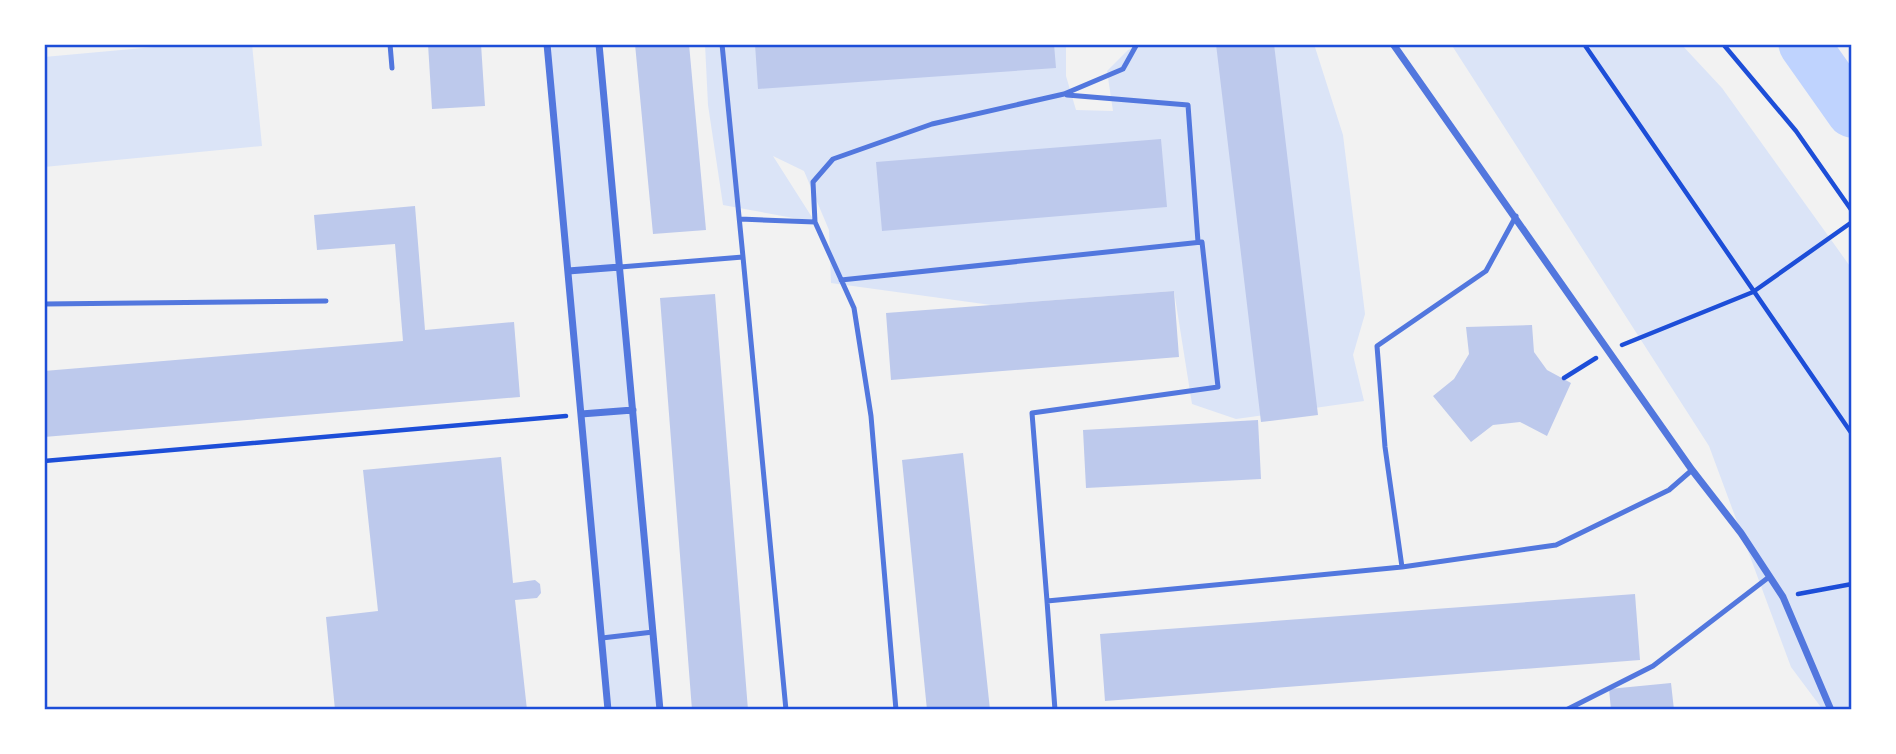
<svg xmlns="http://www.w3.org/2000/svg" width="1896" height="754" font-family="'Noto Sans',sans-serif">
<rect width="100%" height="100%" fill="#f2f2f2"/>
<!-- green -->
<path fill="#dbe4f7" d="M187,44H252L262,146L44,167V57Z
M547,44H599L660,710H608Z
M705,44H1066V76L1076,110L1113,111L1107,71L1128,50L1141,44H1314L1343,135L1365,314L1353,355L1364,401L1236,419L1192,404L1174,291L991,305L831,283L829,230L804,171L773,156L815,222L723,205L708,105Z
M1451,44H1681L1722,88L1852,269V710H1823L1791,667L1709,446Z"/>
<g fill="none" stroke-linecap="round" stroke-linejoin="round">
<!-- river -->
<path stroke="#bfd3fe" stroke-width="51" d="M1804,44L1852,112"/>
</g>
<!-- building -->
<path fill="#bdc9ec" d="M428,44H481L485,106L432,109Z
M635,44H689L706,230L653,234Z
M755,44H1054L1056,68L758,89Z
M1216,44H1274L1318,415L1261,422Z
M1161,139L1167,207L882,231L876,162Z
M415,206L425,330L514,322L520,397L44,437V371L403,341L395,244L317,250L314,215Z
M1174,291L1179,357L891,380L886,313Z
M715,294L748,710H692L660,298Z
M1532,325L1534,352L1547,370L1571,383L1547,436L1520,422L1493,425L1471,442L1433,396L1454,379L1469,354L1466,327Z
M1258,420L1261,479L1086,488L1083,430Z
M963,453L990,710H927L902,460Z
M501,457L513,583L535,580L540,584L541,593L537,598L515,600L527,710H335L326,617L378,611L363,470Z
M1635,594L1640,660L1105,701L1100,634Z
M1671,683L1674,710H1611L1609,689Z"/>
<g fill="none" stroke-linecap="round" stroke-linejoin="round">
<!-- path -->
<path stroke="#1d4ed8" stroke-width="4.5" d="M1584,44L1852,434
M1723,44L1796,131L1852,211
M1622,345L1753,292L1852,222
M1564,378L1596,358
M44,461L566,416
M1798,594L1852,584"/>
<!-- service -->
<path stroke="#5277de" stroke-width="5" d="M390,44L392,68
M722,44L743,257
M1067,95L1188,105L1198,242
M740,219L815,222L854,308L871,416L896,710
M815,222L813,182L833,159L932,124L1064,94L1123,69L1137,44
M620,267L743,257L786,710
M841,280L1202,242L1218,387L1032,413L1047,601
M44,304L326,301
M1402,567L1385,447L1377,346L1486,271L1516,216
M602,638L653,632
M1055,710L1047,601L1402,567L1556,545L1669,490L1692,470
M1566,710L1653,666L1769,577"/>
<!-- minor -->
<path stroke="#5277de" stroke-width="7" d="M547,44L608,710
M599,44L660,710
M1393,44L1692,470L1741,533L1783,597L1831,710
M568,271L620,267
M581,414L633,410"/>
</g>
<!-- border -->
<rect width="1896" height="754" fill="none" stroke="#ffffff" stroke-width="91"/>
<rect x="46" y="46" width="1804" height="662" fill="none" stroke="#1d4ed8" stroke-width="2.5"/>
</svg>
